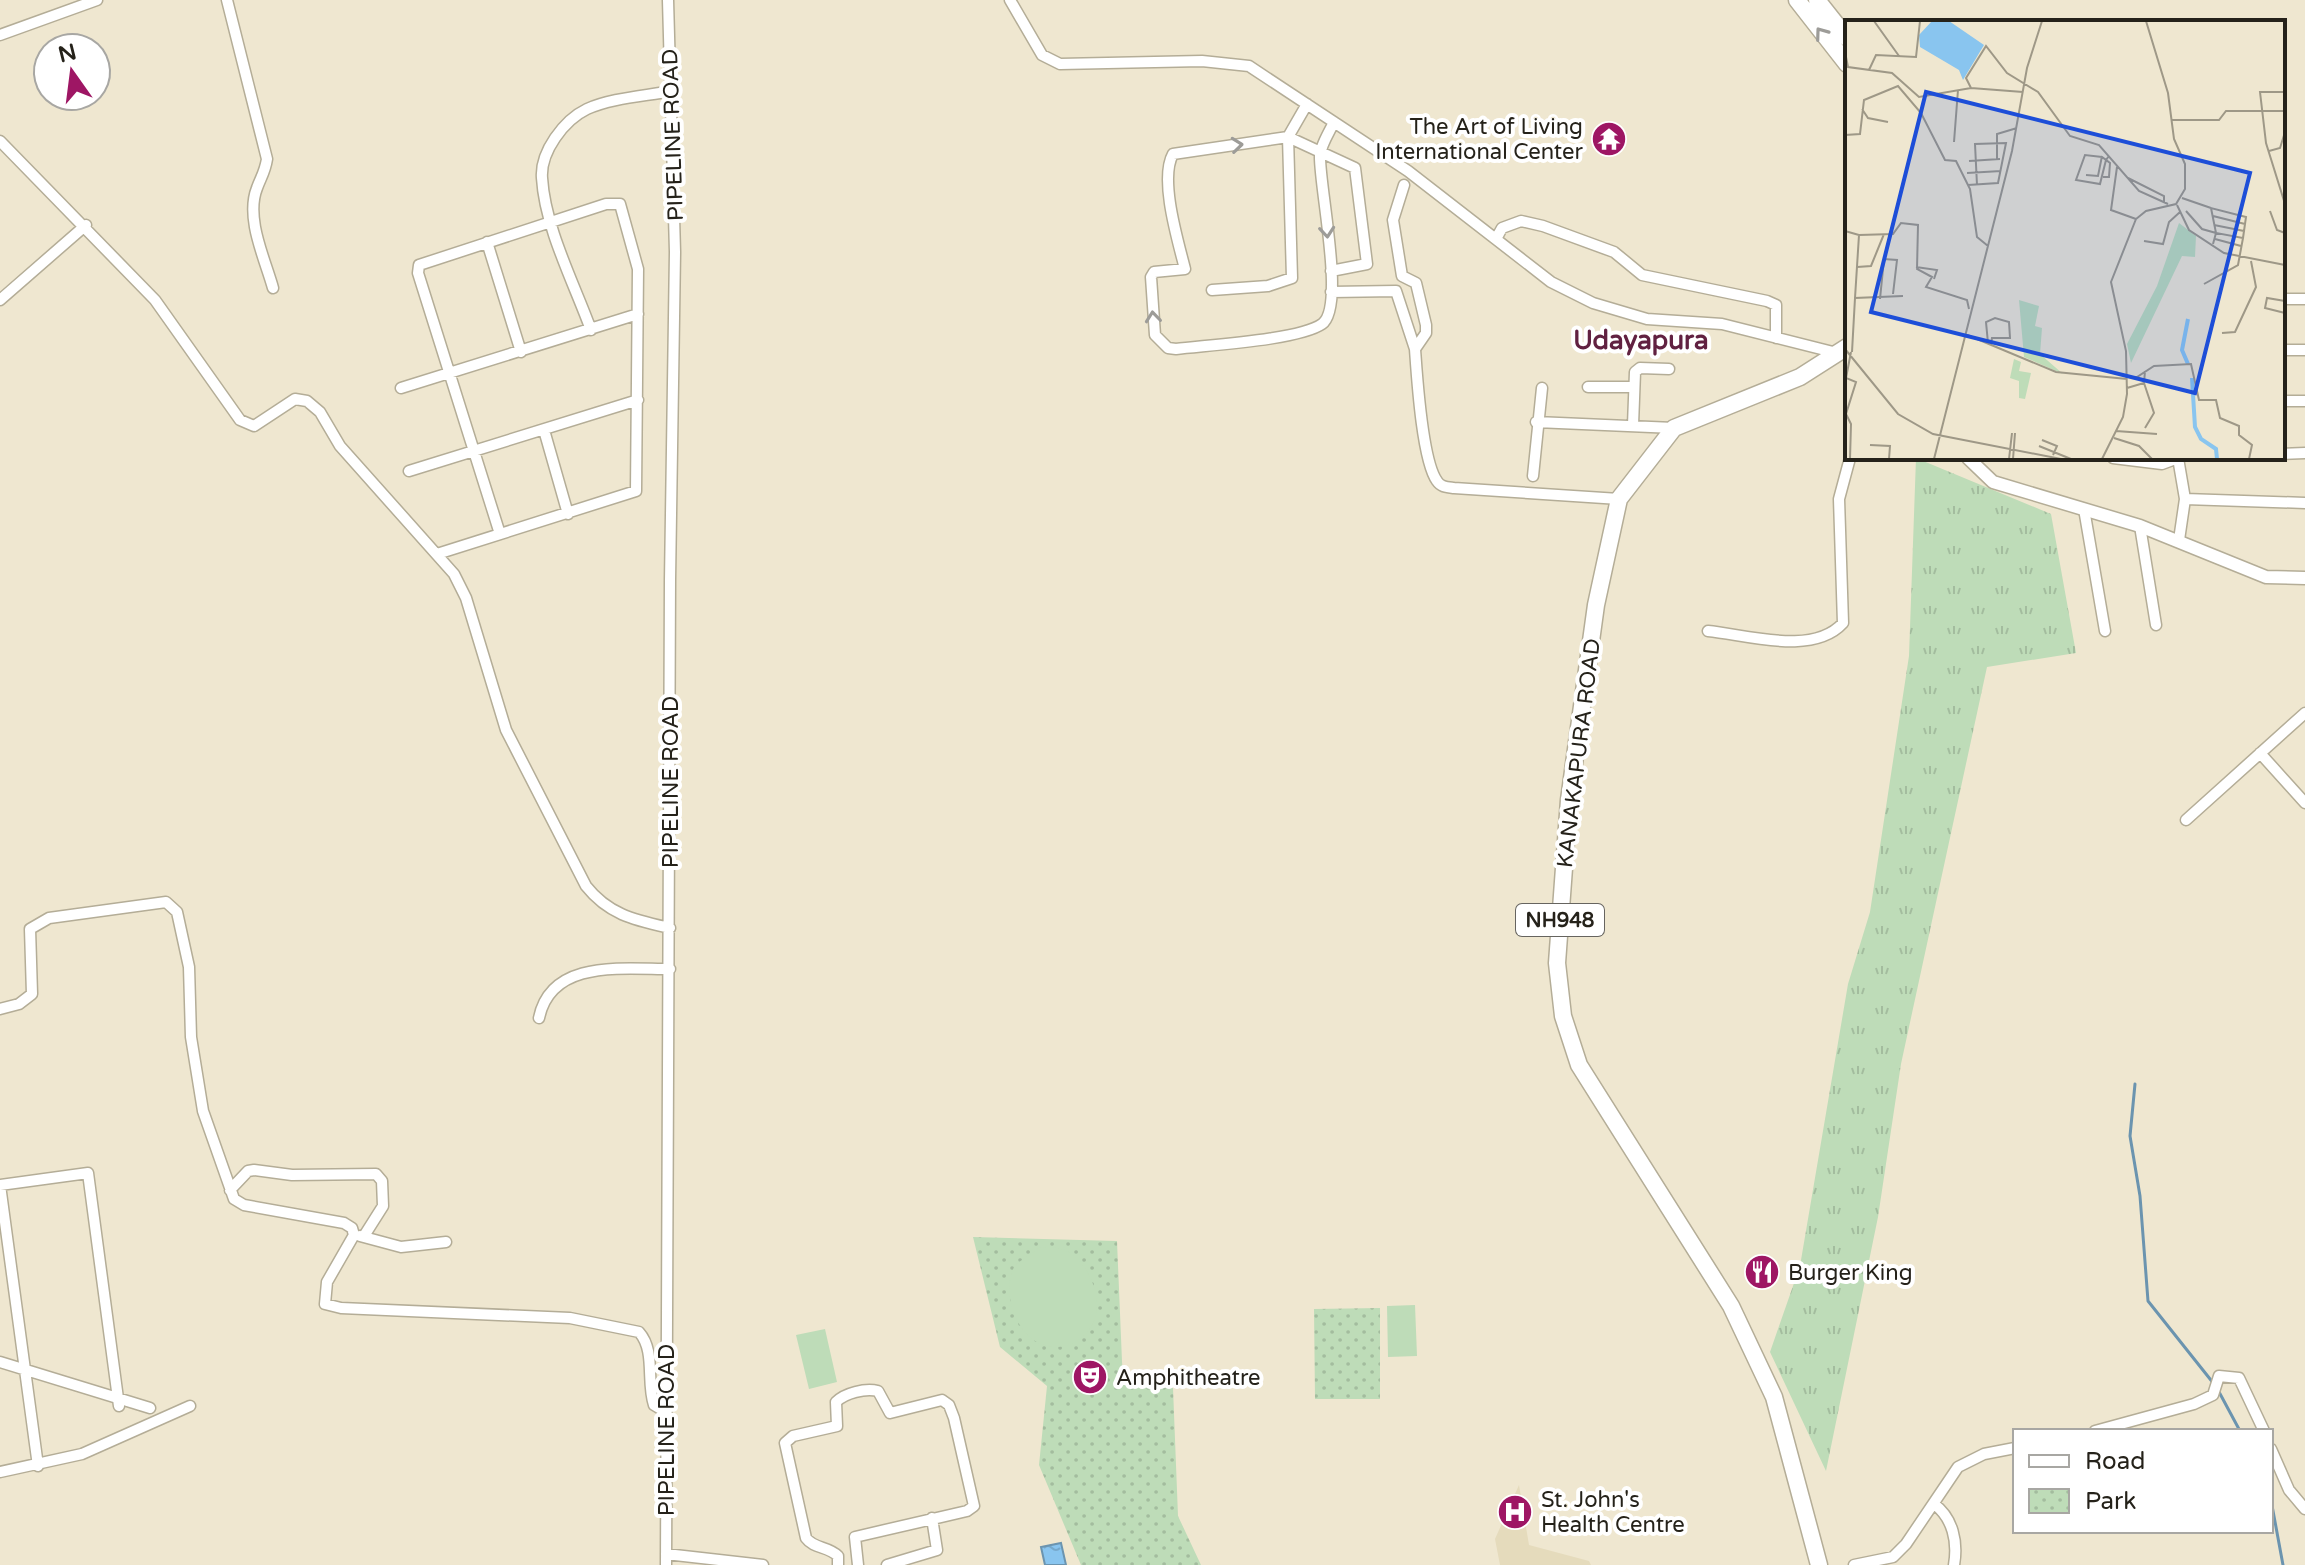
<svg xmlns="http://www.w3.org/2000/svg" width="2305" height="1565" font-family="'Varela Round',sans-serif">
<defs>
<pattern id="grass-tufts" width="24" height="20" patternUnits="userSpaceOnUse" patternTransform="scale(2)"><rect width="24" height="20" fill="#bedcb8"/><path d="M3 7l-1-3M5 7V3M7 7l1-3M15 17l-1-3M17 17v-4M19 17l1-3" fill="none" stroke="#a3bc9e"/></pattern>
<pattern id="park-dots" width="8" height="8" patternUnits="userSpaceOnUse" patternTransform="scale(2)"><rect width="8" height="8" fill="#bedcb8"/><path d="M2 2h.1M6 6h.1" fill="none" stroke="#a3bc9e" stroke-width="1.8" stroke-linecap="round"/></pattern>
<pattern id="water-ripples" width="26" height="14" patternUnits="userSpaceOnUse" patternTransform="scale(2)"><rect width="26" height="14" fill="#89c5ef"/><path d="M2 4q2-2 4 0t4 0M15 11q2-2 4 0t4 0" fill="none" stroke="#76a9cc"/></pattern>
</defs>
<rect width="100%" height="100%" fill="#efe7d0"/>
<!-- built -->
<path fill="#e5dbbc" d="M1519,1485L1529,1545L1589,1561L1591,1565H1500L1495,1539Z"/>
<!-- grass -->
<path fill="url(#grass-tufts)" d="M1916,458L2051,514L2076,653L1987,667L1901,1064L1878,1217L1826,1471L1770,1352L1800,1266L1848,984L1870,912L1909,656Z"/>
<!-- park -->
<path fill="url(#park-dots)" d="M973,1237L1117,1241L1123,1385L1173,1388L1178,1516L1201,1565H1081L1039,1465L1047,1386L1000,1347Z
M1380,1308V1399H1315L1314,1309Z"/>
<!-- pitch -->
<path fill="#bedcb8" d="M1039,1248C1060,1244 1075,1252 1086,1270C1129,1339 1034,1383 1012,1307C1008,1292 1008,1280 1015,1265Z
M1415,1305L1417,1356L1388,1357L1387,1306Z
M825,1329L837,1382L809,1389L796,1335Z"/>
<!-- water -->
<path fill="url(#water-ripples)" stroke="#6b94af" stroke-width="2" d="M1061,1543L1066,1565H1045L1041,1547Z"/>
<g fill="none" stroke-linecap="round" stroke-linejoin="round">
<!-- stream -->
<path stroke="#6b94af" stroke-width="3" d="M2135,1084L2130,1136L2140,1196L2148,1301L2214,1384
M2218,1390L2240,1431
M2271,1500L2283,1565"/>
<!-- minor casing -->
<g stroke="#b4ad97" stroke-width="13">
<path id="minor" d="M227,0L267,159C265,172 261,177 257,188C245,218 265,259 273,288
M1010,0L1042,55L1060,64L1202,61L1249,66L1408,171L1551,282L1593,303L1647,319L1722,324L1837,353
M0,35L97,0
M0,141L155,300L240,420L254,426L295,399L307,401L320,412L340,446L454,574L466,598L506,730L586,886C609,915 635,920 670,928
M1404,185L1393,220L1402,276L1416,283L1426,325V333L1415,349C1417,377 1422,460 1437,481C1441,487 1446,487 1454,488L1619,499
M1496,239L1502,228L1521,221L1543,226L1614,252L1642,275L1767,301L1776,305V338
M487,242L521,352
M1331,271L1367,264L1355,168L1288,137L1173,154C1159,179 1178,241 1185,269L1154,272L1151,277L1155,335L1168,348L1176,349C1208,345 1299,340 1322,324C1346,307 1319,186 1320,156C1320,146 1330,131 1334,122
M1212,290L1268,286L1292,278L1288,137L1307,104
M1331,292L1396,291L1415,349
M2283,299H2305
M0,300L86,225
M591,330C574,283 545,228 542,178C540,152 564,120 587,109C611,98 645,96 671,91
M2283,350H2305
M1588,387H1634
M401,388L638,314
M2283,401H2305
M1536,422L1674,428
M1633,425L1635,372L1640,368L1669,369
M544,430L568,514
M2283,454L2305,453
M2113,458L2162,464L2178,458L2185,499L2179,540
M409,471L638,400
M1533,476L1542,388
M2185,499L2305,503
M2084,509L2105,631
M2140,526L2156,625
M437,554L636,491L638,269L620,204H606L419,265L418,273L500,534
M1708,631C1748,635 1813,656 1843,623L1839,499L1850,458
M2260,753L2305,803
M2186,820L2305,713
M0,1009L19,1004L32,994L30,929L49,918L166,902L177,912L189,967L191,1037L203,1111L234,1199L244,1205L344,1223L352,1228L354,1235L327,1282L325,1304L341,1308L570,1318L639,1332C656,1351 646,1382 654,1405L664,1411
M539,1018C551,959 623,969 670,969
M230,1190L248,1171L254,1170L292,1175L376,1174L382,1181L383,1206L364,1236
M360,1236L401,1247L446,1242
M0,1362L150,1408
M2095,1431L2194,1404L2213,1395L2219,1376L2239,1378L2264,1431
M2271,1449L2289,1490L2305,1509
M38,1466L0,1185L88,1173L119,1406
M0,1472L82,1454L190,1406
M1934,1504C1953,1518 1958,1542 1954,1565
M666,1554L763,1565
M666,1565L670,580L675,252L668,0
M838,1565V1556C828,1546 814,1549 806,1538L785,1443L793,1436L837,1426L836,1402C845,1393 865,1388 878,1391L890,1413L942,1400L949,1405L954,1418L974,1506L967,1511L855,1537L858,1565
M887,1565L937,1550L932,1518
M1854,1565L1893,1557L1906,1544L1958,1467L1984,1454L2015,1448"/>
</g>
<!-- tertiary casing -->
<g stroke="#b4ad97" stroke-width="15">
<path id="tertiary" d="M1968,458L1993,482L2140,526L2266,577L2305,578"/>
</g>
<!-- trunk casing -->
<g stroke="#b4ad97" stroke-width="19">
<path id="trunk" d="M1797,0L1847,64
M1817,0L1847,38
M1819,1565L1774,1397L1731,1306L1579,1065L1563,1016L1557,963L1569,800L1596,605L1619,499L1674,428L1800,377L1847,347"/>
</g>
<!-- minor -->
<use href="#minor" stroke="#fff" stroke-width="10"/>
<!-- tertiary -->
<use href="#tertiary" stroke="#fff" stroke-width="12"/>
<!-- trunk -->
<use href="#trunk" stroke="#fff" stroke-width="16"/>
</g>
<!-- one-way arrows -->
<defs><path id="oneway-chevron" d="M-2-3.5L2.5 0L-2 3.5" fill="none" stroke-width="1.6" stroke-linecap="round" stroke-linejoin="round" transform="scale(2)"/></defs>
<g stroke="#9d9c98">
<use href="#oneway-chevron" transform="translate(1821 33) rotate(-126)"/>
<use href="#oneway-chevron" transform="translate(1237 145) rotate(-6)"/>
<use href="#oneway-chevron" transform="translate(1327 232) rotate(85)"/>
<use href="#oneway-chevron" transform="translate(1153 317) rotate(-96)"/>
</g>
<!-- icons -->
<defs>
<g id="temple-disc" transform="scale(1.8)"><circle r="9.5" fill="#9e1664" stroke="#fff"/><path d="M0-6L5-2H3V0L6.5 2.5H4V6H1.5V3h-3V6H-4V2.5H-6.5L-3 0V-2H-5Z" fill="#fff"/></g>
<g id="restaurant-disc" transform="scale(1.8)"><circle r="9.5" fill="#9e1664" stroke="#fff"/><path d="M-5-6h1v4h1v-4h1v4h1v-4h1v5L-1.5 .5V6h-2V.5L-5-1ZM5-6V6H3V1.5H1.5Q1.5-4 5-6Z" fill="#fff"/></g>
<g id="theatre-disc" transform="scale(1.8)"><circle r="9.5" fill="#9e1664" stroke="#fff"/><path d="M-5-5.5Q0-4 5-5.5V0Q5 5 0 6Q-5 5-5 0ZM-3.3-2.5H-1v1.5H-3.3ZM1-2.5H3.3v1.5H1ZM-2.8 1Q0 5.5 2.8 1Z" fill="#fff"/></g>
<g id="hospital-disc" transform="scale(1.8)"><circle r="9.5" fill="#9e1664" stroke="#fff"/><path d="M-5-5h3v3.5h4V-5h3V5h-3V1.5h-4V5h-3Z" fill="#fff"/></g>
</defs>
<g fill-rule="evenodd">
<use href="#temple-disc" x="1609" y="139"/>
<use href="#restaurant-disc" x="1762" y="1272"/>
<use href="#theatre-disc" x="1090" y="1377"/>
<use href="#hospital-disc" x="1515" y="1512"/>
</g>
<g text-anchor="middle" stroke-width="8" stroke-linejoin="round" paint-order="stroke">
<!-- shield labels -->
<rect fill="#fff" stroke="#66645f" stroke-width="2" x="1516" y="904" width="88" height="32" rx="6"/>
<g font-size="20" font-weight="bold" fill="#25221a">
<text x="1560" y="927">NH948</text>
</g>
<!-- poi labels -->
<g font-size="22" fill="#25221a" stroke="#fff" text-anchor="start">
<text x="1583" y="134" text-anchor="end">The Art of Living<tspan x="1583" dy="25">International Center</tspan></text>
<text x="1788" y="1280">Burger King</text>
<text x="1116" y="1385">Amphitheatre</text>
<text x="1541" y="1507">St. John's<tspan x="1541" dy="25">Health Centre</tspan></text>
</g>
<!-- street labels -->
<g font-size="22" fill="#25221a" stroke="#fff">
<text transform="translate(672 135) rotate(-92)" y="8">PIPELINE ROAD</text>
<text transform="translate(1578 753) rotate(-83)" y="8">KANAKAPURA ROAD</text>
<text transform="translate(670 782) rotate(-90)" y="8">PIPELINE ROAD</text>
<text transform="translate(666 1430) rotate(-90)" y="8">PIPELINE ROAD</text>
</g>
<!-- quarter labels -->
<g font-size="26" font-weight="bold" fill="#612141" stroke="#fff">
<text x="1641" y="349">Udayapura</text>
</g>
</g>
<!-- overview -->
<g transform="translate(1845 20)">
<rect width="440" height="440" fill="#efe7d0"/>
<path d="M334,203L351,216L350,237L337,236L286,343L282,324L312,266Z" fill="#bedcb8"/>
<path d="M174,280L194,286L190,306L197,308L195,334L218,354L179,337ZM169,339L176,342L174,351L186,353L180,379L174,378V361L165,358Z" fill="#bedcb8"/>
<path d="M87,1H104L139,25L118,60L114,50L75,27L74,15Z" fill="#89c5ef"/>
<path fill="none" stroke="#89c5ef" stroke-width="4" d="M343,299L337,330L343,344M347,358L350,407L356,419L371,429L372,439"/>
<path fill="none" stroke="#9e9887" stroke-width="2" d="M29,1L54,36M0,32L3,47L47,53L74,77L126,68L178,72M24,50L31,35L71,37L75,1M126,68L121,58L141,26L162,53L193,72L225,116L254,125L294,171L323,184M440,72H415L421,123L440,184M17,89L23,98L43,102M326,100H374L381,91H440M0,115L15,114L19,80L53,66L76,93L100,140L111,141L125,169L132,217L143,226M109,122L113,70M424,131L435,128L440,112M152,139V114L172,108M124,141L155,139M272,147L266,190L291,199M122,153L156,151M241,155L253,156L257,136M258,157H264L265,143L257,137L240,135L231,160L255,164L261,140L264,136M283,158L319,176V182M123,165L153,163L161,123L130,124L132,165M337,178L366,188M332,185L344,210L379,233L440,245M341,191L357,209L371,213L368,224M425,191L432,210L440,213M368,196L400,204M369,205L399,211M0,211L14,215L10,278M14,215L48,214L56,203L73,205L72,249L87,257L81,267L122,280L124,289M370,219L396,226M299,221L318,224L324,202L335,192M12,247L26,246L39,214M71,247L92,250L89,259M359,264L393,245L398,218L371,213L366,188L401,197L398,218M35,279L39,239L52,240L48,274M440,281L422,278L420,288L440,293M377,313L390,312L411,267L406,241M120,314L211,352L282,359M143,323L141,302L150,298L164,302L165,318H147L146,324M0,329L53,394L88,414L216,439M7,332L10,278L58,276M283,357H292L309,346L346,344L354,380H371L375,398L394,406V415L407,425L404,439M299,363L309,393L300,408M282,368L299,363L300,351M271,411L312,414M269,418L294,426L307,439M197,420L212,426L208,435M25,425L45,426L44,439M194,426L226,439M5,439L6,404L1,394L11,362L1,358L6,332M89,439L167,131L182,48L197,1M164,439L167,413M168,439L170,413M257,439L278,397L282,374L281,331L266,262L291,199L301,191L331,184L340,169V144L329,119L323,73L301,1"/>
<path fill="#1d4ed8" fill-opacity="0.15" stroke="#1d4ed8" stroke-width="4" d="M81,72L405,153L350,373L26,292Z"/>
<rect width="440" height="440" fill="none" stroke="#25221a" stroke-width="4"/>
</g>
<!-- legend -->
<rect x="2013" y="1429" width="260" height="104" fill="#ffffff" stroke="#a8a7a3" stroke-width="2"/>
<rect x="2029" y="1455" width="40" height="12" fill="#ffffff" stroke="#a8a7a3" stroke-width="2"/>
<text x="2085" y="1469" font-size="24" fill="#25221a">Road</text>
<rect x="2029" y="1489" width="40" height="24" fill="url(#park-dots)" stroke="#a8a7a3" stroke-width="2"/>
<text x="2085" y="1509" font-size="24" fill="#25221a">Park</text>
<!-- north arrow -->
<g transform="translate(72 72) rotate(346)"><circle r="38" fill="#ffffff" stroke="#a8a7a3" stroke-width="2"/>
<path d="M0-6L14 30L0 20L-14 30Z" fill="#9e1664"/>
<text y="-12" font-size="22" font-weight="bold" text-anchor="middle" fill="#25221a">N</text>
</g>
</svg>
